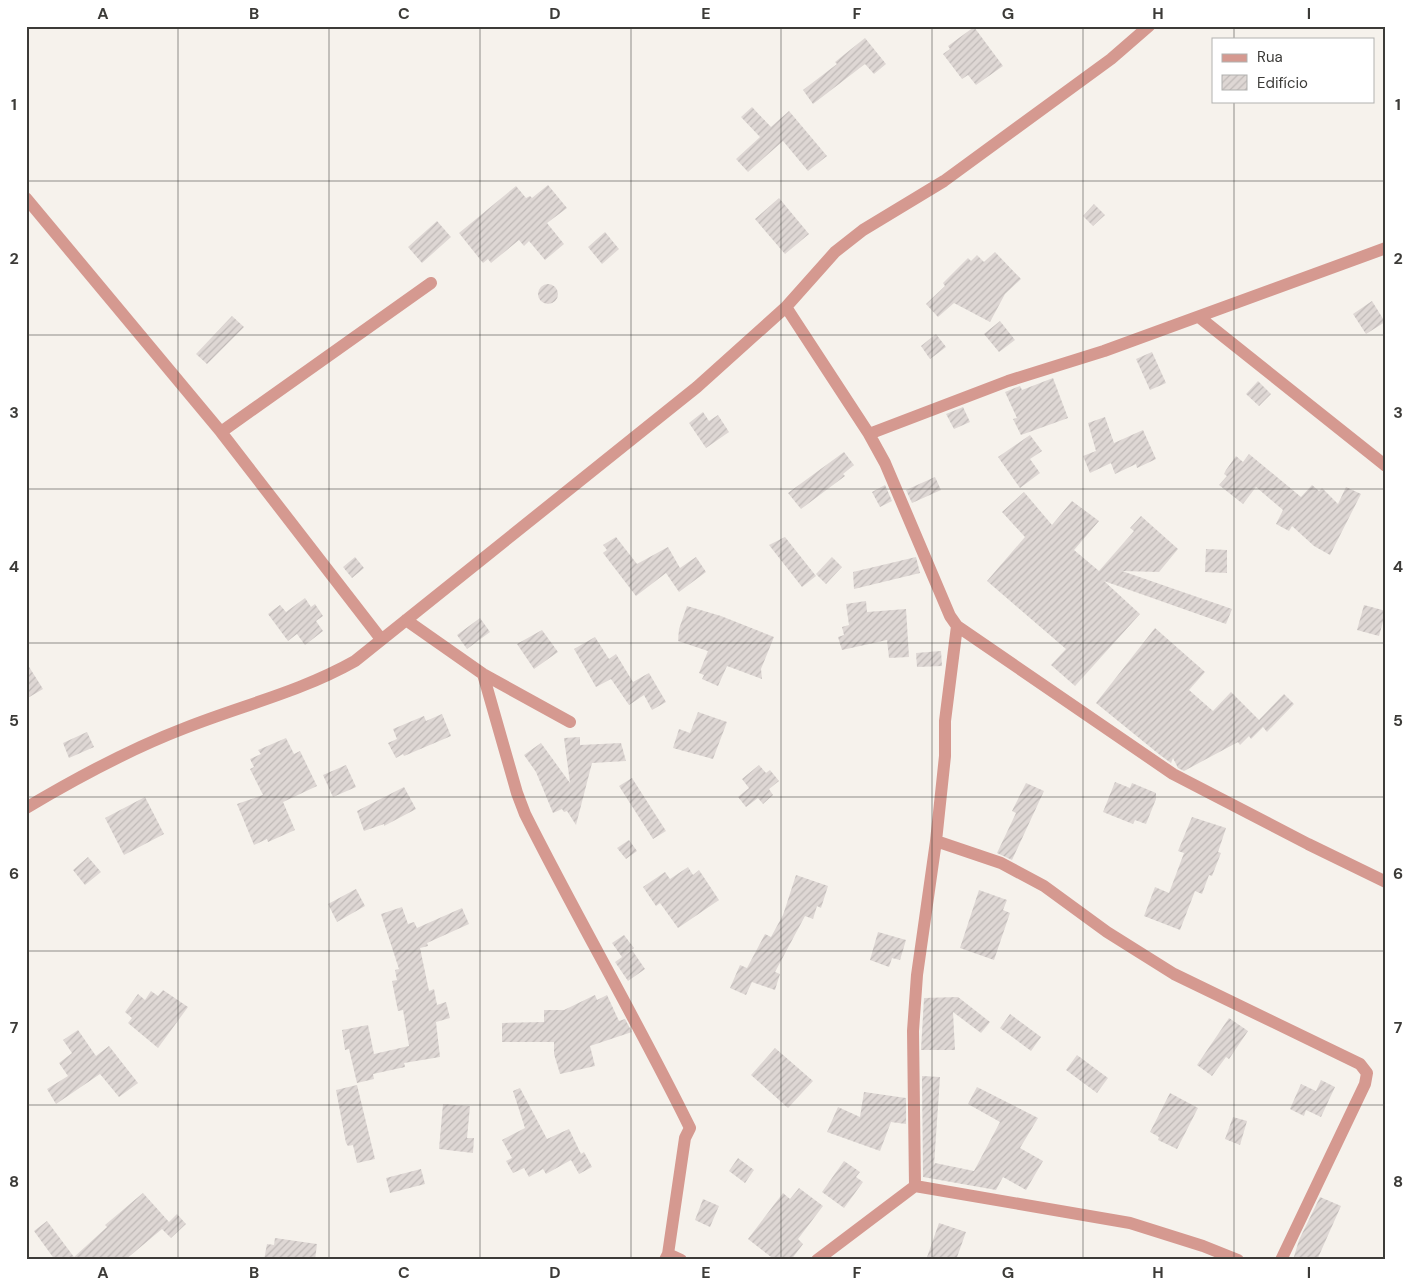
<svg xmlns="http://www.w3.org/2000/svg" width="1412" height="1286" font-family="'DM Sans',sans-serif">
<defs>
<pattern id="building-hatch" width="6" height="6" patternUnits="userSpaceOnUse" patternTransform="scale(1.25)"><rect width="6" height="6" fill="#ded7d4"/><path d="M-1 1l2-2M0 6l6-6M5 7l2-2" fill="none" stroke="#bfb9b7"/></pattern>
</defs>
<rect width="100%" height="100%" fill="#f6f2ec"/>
<!-- building -->
<path fill="url(#building-hatch)" d="M974,27L1003,66L976,85L968,75L962,79L943,54L950,49L948,46Z
M865,38L886,64L874,74L865,64L813,104L803,90L837,64L835,62Z
M752,107L771,127L789,111L827,156L808,171L783,141L748,172L736,159L760,137L741,117Z
M548,185L567,208L547,223L564,244L545,260L529,241L524,246L519,240L491,263L488,259L483,263L459,233L516,186L526,198L530,196L532,198Z
M779,198L809,234L785,254L755,219Z
M1094,204L1105,215L1093,226L1083,216Z
M437,221L451,237L422,263L408,247Z
M605,232L619,249L602,264L588,247Z
M995,252L1021,279L1005,294L990,322L954,303L938,317L926,304L945,286L943,283L968,258L971,261L977,255L984,262Z
M538 294a10 10 0 1 1 20 0a10 10 0 1 1-20 0Z
M1372,301L1385,322L1366,334L1353,314Z
M232,316L244,327L207,364L196,354Z
M1000,321L1015,340L999,352L984,334Z
M936,334L946,347L930,359L921,346Z
M1152,352L1166,383L1150,390L1136,359Z
M1053,378L1068,418L1021,435L1013,419L1017,418L1005,392L1020,386L1022,390Z
M1258,381L1271,394L1259,406L1246,394Z
M963,407L970,422L954,429L946,414Z
M703,412L709,421L718,415L729,432L706,448L689,423Z
M1105,417L1114,443L1143,430L1156,459L1137,468L1136,464L1115,474L1111,463L1090,473L1083,456L1096,451L1088,423Z
M1030,435L1042,451L1030,459L1040,473L1020,488L998,457Z
M844,452L854,465L843,474L845,476L801,509L788,493Z
M1249,454L1301,497L1312,485L1319,491L1322,488L1338,504L1346,487L1361,494L1330,555L1314,546L1292,526L1289,531L1276,524L1283,510L1256,487L1243,504L1219,485L1227,476L1224,474L1226,470L1236,456L1243,462Z
M935,477L941,490L912,503L906,490Z
M885,485L892,501L880,507L872,492Z
M1024,492L1052,525L1072,501L1099,521L1074,550L1099,571L1134,531L1130,528L1141,516L1178,549L1159,572L1122,571L1232,609L1226,624L1104,581L1140,614L1075,686L1051,665L1066,649L987,581L1025,537L1002,512Z
M616,537L637,564L668,547L680,568L696,557L706,572L679,592L666,573L636,596L603,553L607,550L603,545Z
M785,537L816,576L802,587L769,545Z
M1206,549L1227,550V573L1205,572Z
M355,557L364,568L352,578L343,567Z
M832,557L842,567L826,584L816,574Z
M916,557L920,573L854,589L853,572Z
M305,598L311,607L315,604L323,616L316,621L323,631L305,645L297,634L288,641L268,614L280,605L286,612Z
M866,601L867,612L906,609L909,657L889,658L887,640L842,650L838,637L844,635L842,627L849,625L846,604Z
M1364,605L1386,611L1379,636L1357,630Z
M687,606L721,616L774,637L761,669L762,679L727,666L718,686L702,679L704,675L699,673L708,651L678,641L679,629Z
M480,618L490,632L467,649L457,635Z
M1155,628L1205,672L1189,690L1213,711L1231,692L1259,720L1284,694L1294,704L1267,732L1263,727L1251,739L1249,736L1240,745L1238,742L1184,771L1178,768L1173,758L1171,763L1160,755L1096,703Z
M542,630L558,652L534,669L517,644Z
M595,637L609,659L616,654L633,682L649,673L666,702L652,710L644,695L629,705L611,679L596,687L574,649Z
M941,651L942,666L917,667L916,653Z
M26,662L43,689L26,699Z
M698,712L727,722L713,759L673,748L679,729L690,733Z
M442,714L451,736L404,756L403,754L396,758L388,743L397,739L393,729L424,716L426,721Z
M87,732L94,747L69,758L63,743Z
M580,737V745L621,743L626,761L592,763L576,825L567,811L564,812L562,809L553,813L536,772L524,755L541,743L570,783L564,738Z
M286,738L294,754L300,751L317,786L283,802L295,830L268,842L267,839L254,845L237,804L263,795L250,769L254,767L250,759L261,754L258,750Z
M346,765L356,787L333,797L323,775Z
M759,765L766,773L770,770L779,781L769,789L773,795L763,804L758,798L746,807L738,797L749,788L742,779Z
M632,778L666,831L653,839L619,786Z
M1115,782L1130,788L1132,783L1156,793V799L1146,824L1135,820L1133,824L1103,812Z
M1026,783L1044,791L1012,860L997,853L1016,813L1012,811Z
M404,787L416,809L384,826V824L364,831L357,811Z
M145,797L164,834L124,855L105,818Z
M1192,817L1226,828L1218,852L1221,853L1212,876L1209,875L1202,894L1195,891L1180,930L1144,916L1155,887L1169,893L1184,853L1178,851Z
M629,840L637,851L626,859L617,848Z
M88,857L101,872L85,885L73,870Z
M688,867L693,875L699,870L719,900L678,928L660,903L656,906L643,887L665,872L670,879Z
M796,875L828,886L821,908L817,906L813,919L805,916L775,972L780,974L775,990L752,982L746,995L730,988L740,965L747,968L765,934L771,937L783,915Z
M356,889L365,906L337,922L328,904Z
M979,890L1007,900L1003,910L1010,913L994,960L960,948Z
M402,907L408,924L414,922L417,928L462,908L469,924L427,943L428,946L420,948L429,991L434,989L437,1005L446,1002L450,1018L436,1022L440,1057L404,1063L405,1067L373,1074L374,1079L357,1083L349,1049L345,1050L342,1030L368,1025L374,1054L409,1046L403,1010L398,1011L392,981L397,980L395,970L399,969L381,914Z
M878,932L906,940L900,960L892,958L889,967L870,960Z
M624,935L634,948L622,957L612,943Z
M632,950L645,969L628,981L615,962Z
M163,990L188,1007L158,1048L128,1023L132,1018L125,1012L138,994L145,1000L151,991L158,996Z
M595,995L597,1000L607,995L619,1021L625,1019L632,1032L590,1046L595,1066L560,1074L554,1054V1042H502V1023L544,1022V1010H564Z
M958,997L990,1022L981,1033L953,1012L955,1050H921L924,998Z
M1010,1014L1041,1037L1031,1051L1000,1028Z
M1229,1018L1248,1031L1229,1059L1226,1057L1212,1076L1197,1065Z
M78,1030L96,1056L109,1046L138,1083L119,1097L100,1074L56,1104L47,1089L68,1076L59,1063L72,1053L63,1040Z
M775,1048L813,1081L788,1108L751,1075Z
M1077,1055L1108,1078L1097,1093L1066,1070Z
M922,1076L940,1077L934,1165L935,1163L974,1171L1000,1122L968,1104L977,1087L1038,1118L1020,1148L1043,1161L1026,1190L1003,1177L996,1190L923,1177Z
M1321,1080L1335,1087L1321,1117L1306,1110L1304,1116L1290,1109L1301,1084L1316,1091Z
M357,1085L375,1159L357,1163L353,1145L348,1146L346,1143L336,1090Z
M520,1088L547,1139L569,1129L581,1154L584,1152L592,1167L579,1174L571,1160L546,1174L543,1169L529,1177L524,1168L513,1173L506,1161L512,1158L502,1140L525,1128L513,1091Z
M864,1092L906,1098V1124L891,1122L880,1151L827,1132L838,1107L860,1117Z
M1170,1093L1198,1108L1177,1149L1158,1140L1159,1137L1150,1132Z
M443,1104L470,1106L467,1138H474L473,1153L439,1149Z
M1233,1117L1247,1121L1240,1145L1225,1139Z
M738,1158L754,1170L745,1183L729,1171Z
M844,1161L860,1172L856,1177L863,1182L844,1208L822,1192Z
M421,1169L425,1184L390,1193L386,1178Z
M799,1188L823,1206L798,1239L803,1244L791,1260H775L748,1239L783,1193L790,1199Z
M143,1193L169,1222L177,1214L186,1224L171,1238L162,1229L125,1260H55L34,1231L47,1221L74,1257L107,1227L105,1225Z
M1320,1197L1341,1206L1317,1260H1293L1299,1240Z
M703,1199L719,1206L710,1227L695,1220Z
M939,1223L966,1232L956,1260H926Z
M275,1238L317,1244L315,1260H264L267,1244L274,1245Z"/>
<g fill="none" stroke-linecap="round" stroke-linejoin="round">
<!-- street -->
<path stroke="#d59990" stroke-width="12" d="M26,198L221,432L381,639
M786,307L869,434L885,463L950,616L957,626L1173,774L1308,844L1386,882
M1199,317L1386,466
M221,432L431,283
M869,434L1008,381L1104,351L1386,248
M406,620L483,674L570,722
M483,674L517,793L525,814C578,920 638,1022 690,1128L685,1138L668,1254L665,1260
M26,808C78,777 130,749 185,728C243,705 300,692 355,661L697,387L786,307L835,252L863,230L944,181L1111,59L1149,26
M936,841L1001,863L1044,886L1107,932L1174,974L1360,1064L1367,1073L1365,1084L1281,1260
M915,1186L913,1031L917,975L936,841L945,756V721L957,626
M668,1254L681,1260
M817,1260L915,1186L1130,1223L1203,1246L1238,1260"/>
</g>
<!-- grid -->
<path fill="none" stroke="#3c3b38" stroke-width="1" stroke-opacity="0.55" d="M178,26V1260M329,26V1260M480,26V1260M631,26V1260M781,26V1260M932,26V1260M1083,26V1260M1234,26V39M1234,101V1260M26,181H1386M26,335H1386M26,489H1386M26,643H1386M26,797H1386M26,951H1386M26,1105H1386"/>
<!-- border -->
<rect width="1412" height="1286" fill="none" stroke="#ffffff" stroke-width="55"/>
<!-- legend -->
<rect x="1212" y="38" width="162" height="65" fill="#ffffff" stroke="#b1b1af"/>
<rect x="1222" y="54" width="25" height="8" fill="#d59990" stroke="#b1b1af"/>
<text x="1257" y="62" font-size="15" fill="#3c3b38">Rua</text>
<rect x="1222" y="75" width="25" height="15" fill="url(#building-hatch)" stroke="#b1b1af"/>
<text x="1257" y="88" font-size="15" fill="#3c3b38">Edifício</text>
<rect x="28" y="28" width="1356" height="1230" fill="none" stroke="#3c3b38" stroke-width="2"/>
<g font-size="16" text-anchor="middle" font-weight="bold" fill="#3c3b38">
<text x="103" y="19">A</text>
<text x="254" y="19">B</text>
<text x="404" y="19">C</text>
<text x="555" y="19">D</text>
<text x="706" y="19">E</text>
<text x="857" y="19">F</text>
<text x="1008" y="19">G</text>
<text x="1158" y="19">H</text>
<text x="1309" y="19">I</text>
<text x="14" y="110">1</text>
<text x="1398" y="110">1</text>
<text x="14" y="264">2</text>
<text x="1398" y="264">2</text>
<text x="14" y="418">3</text>
<text x="1398" y="418">3</text>
<text x="14" y="572">4</text>
<text x="1398" y="572">4</text>
<text x="14" y="726">5</text>
<text x="1398" y="726">5</text>
<text x="14" y="879">6</text>
<text x="1398" y="879">6</text>
<text x="14" y="1033">7</text>
<text x="1398" y="1033">7</text>
<text x="14" y="1187">8</text>
<text x="1398" y="1187">8</text>
<text x="103" y="1278">A</text>
<text x="254" y="1278">B</text>
<text x="404" y="1278">C</text>
<text x="555" y="1278">D</text>
<text x="706" y="1278">E</text>
<text x="857" y="1278">F</text>
<text x="1008" y="1278">G</text>
<text x="1158" y="1278">H</text>
<text x="1309" y="1278">I</text>
</g>
</svg>
